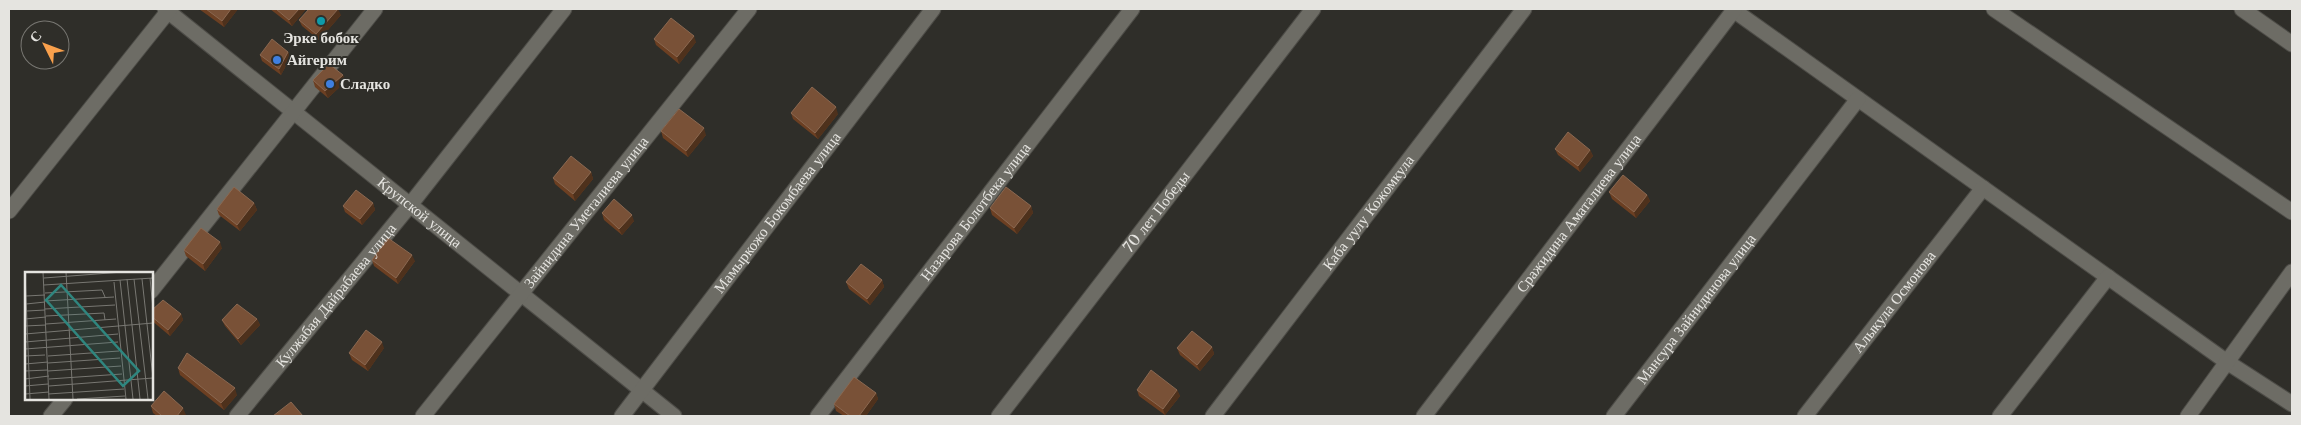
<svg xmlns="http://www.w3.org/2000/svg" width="2301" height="425" font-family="'Libre Baskerville',serif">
<rect width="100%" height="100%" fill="#2f2e29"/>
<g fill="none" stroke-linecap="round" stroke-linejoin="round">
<!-- minor casing -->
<g stroke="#4d4c47" stroke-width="17">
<g id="minor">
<path id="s1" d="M165,9L674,416"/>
<path d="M1732,9L2227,362L2292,404"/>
<path d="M1994,9L2292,212"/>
<path d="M2242,9L2292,44"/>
<path d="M9,211L170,9"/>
<path d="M151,291L375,9"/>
<path d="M51,416L65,399"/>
<path id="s2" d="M237,416L410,205L564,9"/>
<path id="s3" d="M423,416L749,9"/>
<path id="s4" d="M622,416L933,9"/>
<path id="s5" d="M818,416L1132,9"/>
<path id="s6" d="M999,416L1313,9"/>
<path id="s7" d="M1213,416L1524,9"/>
<path id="s8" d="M1424,416L1734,10"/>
<path id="s9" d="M1614,416L1858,99"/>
<path id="s10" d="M1805,416L1983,188"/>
<path d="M2000,416L2108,277"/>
<path d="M2188,416L2292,272"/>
</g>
</g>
<!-- minor -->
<use href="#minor" stroke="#6d6c65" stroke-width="15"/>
</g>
<!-- wall -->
<path fill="#6c3f22" d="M199,9H238L224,27Z
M270,9H306L292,26Z
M341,15L319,40L302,26L299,20Z
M654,39L696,42L679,64L656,45Z
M288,52L290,58L281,75L262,61L260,55Z
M343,75L345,82L328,98L315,87L313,80Z
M791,113L838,114L818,139L793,119Z
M661,131L706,135L688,157L663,138Z
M1555,149L1590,150L1593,156L1580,172L1558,155Z
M591,172L593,179L575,201L555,184L553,178Z
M1609,192L1647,195L1650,201L1636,218L1612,199Z
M254,203L257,210L240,231L219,215L217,209Z
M373,203L375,210L362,225L345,212L343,206Z
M1031,206L1033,213L1017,234L992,215L990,208Z
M602,213L634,221L622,235L604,220Z
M222,248L205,271L186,256L184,250Z
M372,260L415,261L398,284L374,266Z
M882,280L884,287L870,305L849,289L846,282Z
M151,311L181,314L183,320L170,336L151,320Z
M257,319L260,325L241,345L225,326L222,320Z
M1212,347L1214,354L1200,371L1180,355L1177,348Z
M384,348L368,371L352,360L349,353Z
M178,368L237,395L224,410L180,375Z
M1137,390H1177L1180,396L1165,415L1139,396Z
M876,393L878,399L866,416H844L836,411L834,404Z
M151,406L186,415L184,416H157L153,413Z"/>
<!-- shaded-wall -->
<path fill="#4e311c" d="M231,9H238L224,27L222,21Z
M299,9H306L292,26L289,20Z
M338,9L341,15L319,40L316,34Z
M694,36L696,42L679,64L677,57Z
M288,52L290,58L281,75L279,69Z
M343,75L345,82L328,98L325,91Z
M836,107L838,114L818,139L815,133Z
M704,128L706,135L688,157L686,151Z
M1590,150L1593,156L1580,172L1578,166Z
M591,172L593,179L575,201L573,194Z
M1647,195L1650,201L1636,218L1634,212Z
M254,203L257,210L240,231L237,225Z
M373,203L375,210L362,225L360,219Z
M1031,206L1033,213L1017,234L1014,228Z
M632,215L634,221L622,235L619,229Z
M220,242L222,248L205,271L203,264Z
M412,255L415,261L398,284L396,278Z
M882,280L884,287L870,305L867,299Z
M181,314L183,320L170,336L168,330Z
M257,319L260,325L241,345L238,339Z
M382,342L384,348L368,371L365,365Z
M1212,347L1214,354L1200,371L1197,365Z
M152,349L154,356L151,359V350Z
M235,388L237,395L224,410L221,403Z
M1177,390L1180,396L1165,415L1163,409Z
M876,393L878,399L866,416H859Z
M183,408L186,415L184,416H177Z"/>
<!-- building -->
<path fill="#795137" stroke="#8a6851" d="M206,9H231L222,21Z
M276,9H299L289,20Z
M309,9H338L316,34L299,20Z
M671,18L694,36L677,57L654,39Z
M272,39L288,52L279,69L260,55Z
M329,64L343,75L325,91L313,80Z
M812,87L836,107L815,133L791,113Z
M679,109L704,128L686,151L661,131Z
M1568,132L1590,150L1578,166L1555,149Z
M571,156L591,172L573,194L553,178Z
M1623,175L1647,195L1634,212L1609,192Z
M234,187L254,203L237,225L217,209Z
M1006,187L1031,206L1014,228L990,208Z
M356,190L373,203L360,219L343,206Z
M614,199L632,215L619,229L602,213Z
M201,228L220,242L203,264L184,250Z
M388,238L412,255L396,278L372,260Z
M861,264L882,280L867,299L846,282Z
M163,300L181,314L168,330L151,316V311Z
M237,304L257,319L238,339L222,320Z
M366,330L382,342L365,365L349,353Z
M1192,331L1212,347L1197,365L1177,348Z
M187,353L235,388L221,403L178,368Z
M1151,370L1177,390L1163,409L1137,390Z
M854,377L876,393L859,416H850L834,404Z
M164,391L183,408L177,416H162L151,406Z
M291,402L303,416H273Z"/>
<!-- markers -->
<circle fill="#0f9aa8" stroke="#2f2e29" stroke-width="2" cx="321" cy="21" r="5"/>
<g fill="#3f7fe0" stroke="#2f2e29" stroke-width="2">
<circle cx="277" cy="60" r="5"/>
<circle cx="330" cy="84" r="5"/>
</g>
<g text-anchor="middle" stroke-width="4" stroke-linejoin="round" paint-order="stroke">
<!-- poi labels -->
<g font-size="15" font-weight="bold" fill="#e5e4e0" stroke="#2f2e29" text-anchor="start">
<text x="321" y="43" text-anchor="middle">Эрке бобок</text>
<text x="287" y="65">Айгерим</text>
<text x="340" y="89">Сладко</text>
</g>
<!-- street labels -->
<g font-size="15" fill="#e5e4e0" stroke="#2f2e29">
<text dy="5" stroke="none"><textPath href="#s5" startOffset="258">Назарова Болотбека улица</textPath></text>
<text dy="5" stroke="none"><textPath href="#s6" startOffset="258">70 лет Победы</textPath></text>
<text dy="5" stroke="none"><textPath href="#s7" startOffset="256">Каба уулу Кожомкула</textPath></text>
<text dy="5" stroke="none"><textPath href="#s1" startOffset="326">Крупской улица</textPath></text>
<text dy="5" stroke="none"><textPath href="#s3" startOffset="261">Зайнидина Уметалиева улица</textPath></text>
<text dy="5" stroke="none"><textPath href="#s4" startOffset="256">Мамыркожо Бокомбаева улица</textPath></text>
<text dy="5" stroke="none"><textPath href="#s8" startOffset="255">Сражидина Аматалиева улица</textPath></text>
<text dy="5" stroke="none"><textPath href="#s2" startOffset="156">Кулжабая Дайрабаева улица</textPath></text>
<text dy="5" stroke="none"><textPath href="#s10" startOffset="145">Алыкула Осмонова</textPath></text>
<text dy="5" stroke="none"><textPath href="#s9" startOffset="135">Мансура Зайнидинова улица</textPath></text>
</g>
</g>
<!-- overview -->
<g transform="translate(25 272)">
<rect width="128" height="128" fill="#2f2e29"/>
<path fill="none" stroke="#787772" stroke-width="1" d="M0,0L5,127M18,0L24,127M41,0L48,127M19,6L98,0M125,6L128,37M102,7L115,127M109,7L123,127M117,7L128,106M95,8L108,127M89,10L101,127M19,13L128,6M20,21L77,18L80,25M1,24L20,23M20,29L89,25M1,32L20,30M20,37L90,33M2,39L20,38M21,44L79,41L80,48M0,47L21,45M21,52L91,47M0,54L21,53M0,62L128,51M0,70L93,62M0,77L93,70M0,84L20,83M23,84L94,79M23,91L95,86M0,92L23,90M0,99L23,98M23,99L96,94M0,107L24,104M24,107L97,102M0,114L23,112M24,114L128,106M0,122L24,120M23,122L99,117M52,127L100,124"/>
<path fill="#2f867f" fill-opacity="0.15" stroke="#2f867f" stroke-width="2.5" d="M36,13L114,99L98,114L21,28Z"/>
<rect width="128" height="128" fill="none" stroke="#e5e4e0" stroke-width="2.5"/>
</g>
<!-- border -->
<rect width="2301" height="425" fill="none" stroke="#e5e4e0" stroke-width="20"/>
<!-- north arrow -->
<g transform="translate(45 45) rotate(312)"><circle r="24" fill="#2f2e29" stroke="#787772"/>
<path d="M0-4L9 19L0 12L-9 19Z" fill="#f9a04c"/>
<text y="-8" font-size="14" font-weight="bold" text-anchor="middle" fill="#e5e4e0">С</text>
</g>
</svg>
